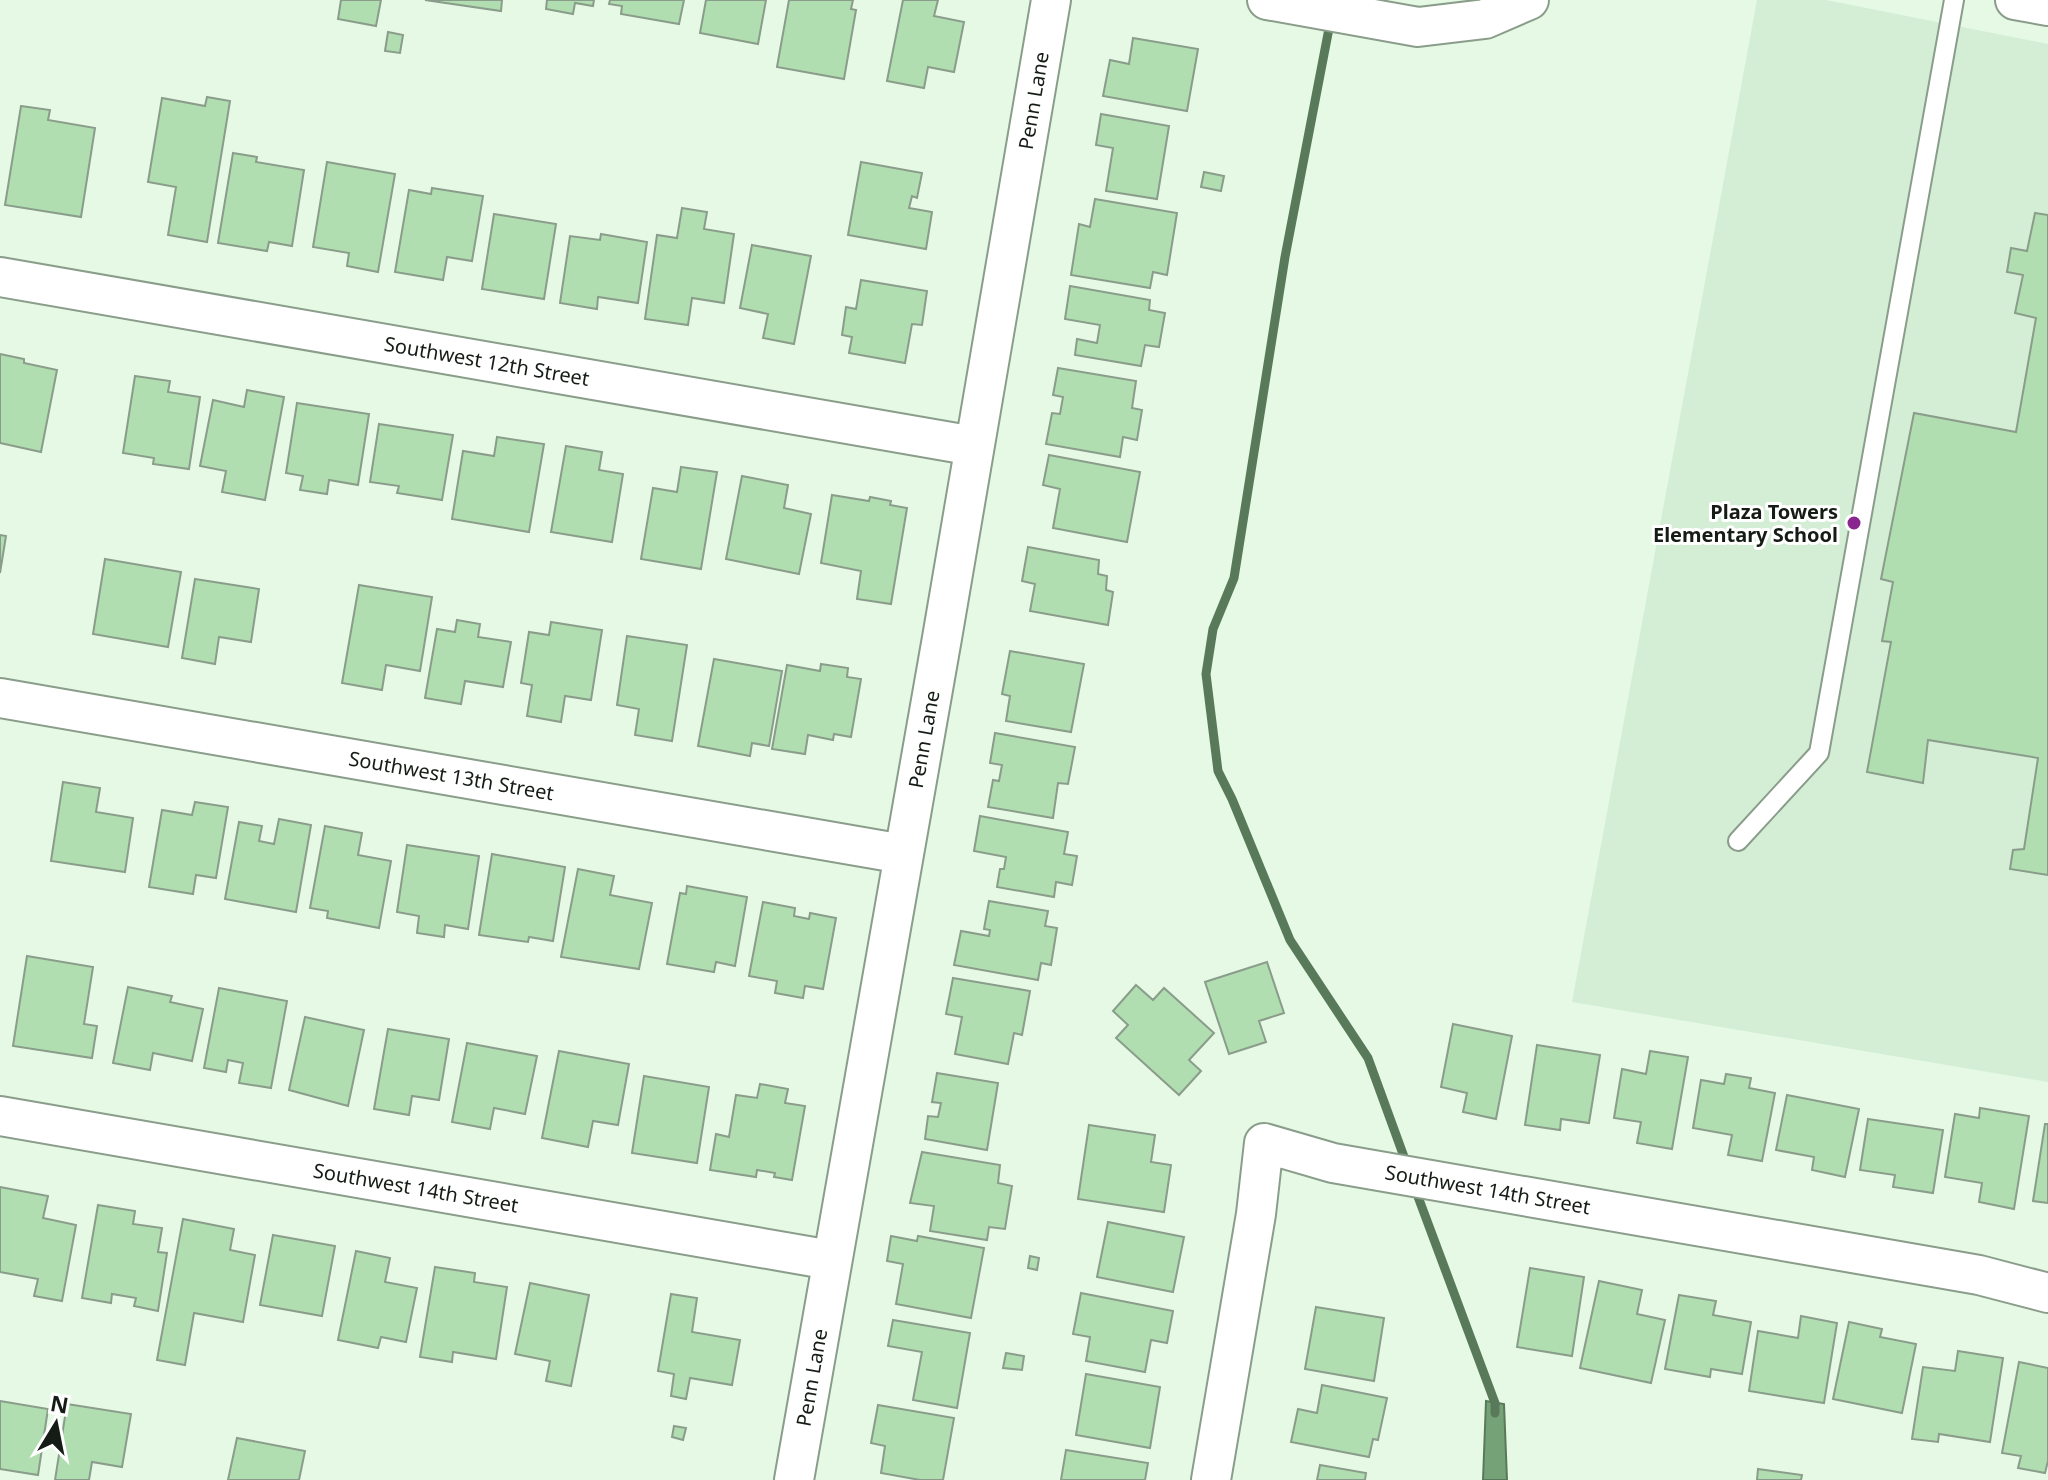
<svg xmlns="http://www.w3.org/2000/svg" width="2048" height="1480" font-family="'Noto Sans',sans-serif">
<rect width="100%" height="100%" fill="#e5f9e5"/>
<!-- built -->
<path fill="#d4eed5" d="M1757,0H1826L2048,44V1082L1572,1002Z"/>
<!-- water -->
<path fill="#76a277" stroke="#597a5a" stroke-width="2" d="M1486,1401L1504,1404L1507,1480H1483Z"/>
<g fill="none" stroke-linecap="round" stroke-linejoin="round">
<!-- stream -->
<path stroke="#597a5a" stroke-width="9" d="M1331,18L1285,257L1234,578L1213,629L1206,674L1218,771L1232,799L1290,940L1368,1058L1407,1165
M1414,1186L1495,1403V1413"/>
</g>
<!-- building -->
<path fill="#b0deb1" stroke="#8a9c8a" stroke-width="2" d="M341,0H381L376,26L338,19Z
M425,0H502L501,11Z
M547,0H594L593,6L575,3L573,14L546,9Z
M610,0H684L679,24L621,14L622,6L609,4Z
M706,0H766L758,44L700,33Z
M789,0H853L851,9L856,10L844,79L777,67Z
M903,0H938L934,16L964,22L954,72L928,67L924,88L887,81Z
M388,32L403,35L400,53L385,51Z
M1133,38L1198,49L1187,111L1103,96L1110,60L1129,64Z
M207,97L230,101L207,242L168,235L176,187L148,182L162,98L205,106Z
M21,106L50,110L48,120L95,128L81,217L5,205Z
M1101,114L1169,126L1157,199L1106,191L1113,148L1096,145Z
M233,153L257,157L256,162L304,170L292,246L269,242L267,251L218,243Z
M327,162L395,174L378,272L347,266L349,253L313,247Z
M861,162L922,173L917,198L912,196L909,208L932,212L926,249L848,235Z
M1204,172L1224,176L1221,191L1201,187Z
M432,188L483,196L472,261L447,257L443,280L395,272L409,190L431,194Z
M1095,199L1177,213L1167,275L1153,272L1150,288L1071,275L1079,224L1090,227Z
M682,208L707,212L704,229L734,234L724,303L692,298L688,325L645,319L657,235L677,238Z
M2035,213L2048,215V875L2010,869L2013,850L2024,849L2038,758L1928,740L1923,783L1867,772L1891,642L1882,641L1893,582L1881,579L1914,413L2016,432L2036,318L2015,313L2023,275L2007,272L2011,248L2027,251Z
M494,214L556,224L544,299L482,289Z
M601,234L647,242L638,303L598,297L597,309L560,303L570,236L600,240Z
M752,245L811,256L794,344L763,338L768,314L740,308Z
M861,280L927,291L922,325L912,324L905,363L849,353L852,337L842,335L846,307L856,309Z
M1070,286L1150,300L1149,310L1165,313L1159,347L1145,345L1141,366L1075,355L1077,339L1097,343L1100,325L1065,319Z
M0,354L24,359V363L57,370L41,452L0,443Z
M1058,368L1136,381L1132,408L1142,410L1137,440L1123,437L1120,457L1046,444L1052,413L1060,414L1063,397L1053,395Z
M135,376L170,381L168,392L200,397L189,469L153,464L154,458L123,453Z
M247,390L284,397L265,500L222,492L226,471L200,466L213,400L244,407Z
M297,403L369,414L358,485L329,480L327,494L300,490L303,476L286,473Z
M379,424L453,435L442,500L397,493L399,486L370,482Z
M497,437L544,444L529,532L452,519L463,451L494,456Z
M566,446L602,452L599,470L623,474L612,542L551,532Z
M1049,455L1140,472L1127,542L1053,528L1060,489L1043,485Z
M681,467L717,472L701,569L641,559L653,488L677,492Z
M742,476L788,485L784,508L811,514L799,574L726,559Z
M832,495L869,501L870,497L891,501L890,505L907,508L891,604L857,599L861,571L821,563Z
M0,535L6,536L0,573Z
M1028,547L1099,560L1098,574L1107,576L1106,590L1113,592L1108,625L1030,611L1035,584L1022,581Z
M105,559L181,572L168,647L93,634Z
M195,579L259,589L251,642L219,637L215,664L182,658Z
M359,585L432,597L420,671L386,665L382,690L342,683Z
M457,620L480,624L478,637L511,642L503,687L465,681L461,704L425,698L437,629L455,632Z
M551,622L602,630L591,700L565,696L561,722L527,716L532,685L521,683L529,632L549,635Z
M627,636L687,645L672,741L635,735L639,709L617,705Z
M1010,651L1084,664L1071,732L1006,721L1010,696L1002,694Z
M714,659L782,671L769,746L752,743L750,756L698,746Z
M821,664L848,668L847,677L861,679L851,737L834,734L833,740L808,735L805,754L772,749L787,665L820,671Z
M995,733L1075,747L1068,784L1058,783L1053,818L988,807L993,780L999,781L1002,765L990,763Z
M63,782L100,788L96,812L133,818L125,872L51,861Z
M195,802L228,807L216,878L196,875L193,894L149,887L162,810L192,815Z
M980,816L1068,832L1064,854L1077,856L1072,885L1056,882L1054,897L997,887L1000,869H1004L1006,857L974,851Z
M279,819L311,825L296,912L225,899L239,822L262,826L259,841L274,844Z
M325,826L362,833L358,855L391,861L379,928L327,918L328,911L310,908Z
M407,845L479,856L468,929L445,925L444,937L417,933L419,916L397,912Z
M492,854L565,867L553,941L529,937L528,942L479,935Z
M578,869L614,876L610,895L652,903L639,969L561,957Z
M687,886L747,897L735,966L716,962L714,972L667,964L680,893L686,894Z
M989,901L1048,911L1045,926L1057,928L1051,965L1041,963L1038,980L954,965L961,931L989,936L990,930L984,929Z
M763,902L795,908L794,916L809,919L810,913L836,918L823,989L805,986L803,998L775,993L777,981L749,976Z
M27,956L93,967L84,1024L97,1026L92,1058L13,1046Z
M1267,962L1284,1013L1259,1021L1266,1042L1229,1054L1205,982Z
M953,978L1030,991L1022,1035L1014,1033L1008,1064L955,1054L962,1017L946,1014Z
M1136,985L1153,1000L1164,988L1214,1033L1189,1060L1201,1071L1179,1095L1116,1038L1128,1025L1113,1011Z
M128,987L172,996L170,1002L203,1009L192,1061L153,1053L150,1070L113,1063Z
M219,988L287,1001L271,1088L239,1083L243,1063L228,1060L226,1072L204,1068Z
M305,1017L364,1030L348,1106L289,1090Z
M1453,1024L1512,1036L1496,1119L1463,1112L1467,1093L1441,1087Z
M388,1029L449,1039L439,1100L412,1096L409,1115L374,1109Z
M467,1043L537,1056L525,1114L494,1108L490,1129L452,1122Z
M1537,1045L1600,1055L1589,1123L1561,1119L1560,1130L1525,1125Z
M559,1051L629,1064L618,1125L593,1121L588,1147L542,1138Z
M1650,1051L1688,1057L1672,1149L1637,1143L1641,1122L1614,1118L1622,1069L1646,1074Z
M937,1073L998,1083L987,1150L925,1139L928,1116L938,1117L941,1103L932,1102Z
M1726,1074L1751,1078L1749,1088L1775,1093L1762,1161L1728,1155L1732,1135L1693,1128L1701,1080L1724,1084Z
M644,1076L709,1087L697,1163L632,1153Z
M760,1084L788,1089L785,1103L805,1106L792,1180L774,1177L775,1173L757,1170L756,1177L710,1170L716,1134L729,1137L736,1095L757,1098Z
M1787,1095L1859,1109L1845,1177L1812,1170L1814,1157L1776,1150Z
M1980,1108L2029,1116L2014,1209L1979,1202L1982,1183L1945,1177L1955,1114L1979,1118Z
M1868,1119L1943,1130L1933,1193L1893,1187L1895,1175L1860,1170Z
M2045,1124H2048V1203L2033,1201Z
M1089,1125L1155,1135L1151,1162L1171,1165L1164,1212L1078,1199Z
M922,1152L1000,1165L998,1183L1012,1186L1005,1229L989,1227L987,1240L930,1231L934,1206L910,1203Z
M0,1187L48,1196L43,1218L76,1225L62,1301L34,1296L38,1279L0,1272Z
M98,1205L135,1211L133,1224L162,1228L158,1252L167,1253L158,1311L134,1306L136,1298L112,1294L111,1303L82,1298Z
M183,1219L234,1229L230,1250L255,1255L243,1322L194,1313L185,1365L157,1360Z
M1108,1222L1184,1237L1173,1292L1097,1277Z
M273,1235L335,1246L322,1316L260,1305Z
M891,1236L917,1241L918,1236L984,1248L971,1318L896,1304L903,1264L887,1261Z
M356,1251L390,1258L385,1282L417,1288L406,1342L381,1337L378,1348L338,1340Z
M1030,1256L1039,1258L1037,1270L1028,1268Z
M435,1267L475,1273L474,1282L507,1287L496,1359L453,1352L452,1362L420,1357Z
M1530,1268L1584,1277L1572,1356L1517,1347Z
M1599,1281L1642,1290L1637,1314L1665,1320L1651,1383L1580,1368Z
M530,1283L589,1295L571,1386L546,1381L550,1361L515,1354Z
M1081,1293L1173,1311L1167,1343L1151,1340L1145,1372L1086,1361L1090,1337L1073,1334Z
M671,1294L697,1298L692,1332L740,1340L732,1385L690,1378L686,1399L671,1396L674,1374L658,1371Z
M1679,1295L1716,1301L1713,1315L1751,1322L1742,1374L1711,1369L1710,1377L1665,1369Z
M1316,1307L1384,1318L1374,1381L1305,1369Z
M1801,1316L1837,1323L1824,1403L1749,1391L1758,1331L1798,1338Z
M893,1320L970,1333L957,1408L913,1400L922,1352L888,1346Z
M1849,1322L1882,1329L1880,1337L1916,1344L1902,1413L1833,1399Z
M1958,1351L2003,1358L1990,1442L1939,1434L1938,1442L1912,1439L1923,1367L1955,1371Z
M1006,1353L1024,1356L1022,1370L1003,1368Z
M2019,1362L2048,1368V1461L2045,1473L2018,1468L2021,1456L2002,1453Z
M1086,1374L1160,1387L1150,1448L1076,1435Z
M1322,1385L1387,1398L1378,1440L1373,1439L1369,1457L1291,1442L1298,1409L1317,1413Z
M0,1401L48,1409L38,1475L0,1469Z
M67,1404L131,1414L122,1467L92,1462L89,1480H55Z
M878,1405L954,1418L943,1480H920L881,1473L885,1446L871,1443Z
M674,1426L686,1428L683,1440L672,1437Z
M237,1438L305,1451L299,1480H228Z
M1066,1450L1148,1463L1145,1480H1061Z
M1320,1465L1366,1473L1365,1480H1317Z
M1758,1469L1802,1475L1801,1480H1757Z"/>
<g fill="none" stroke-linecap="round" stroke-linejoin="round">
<!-- lane casing -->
<g stroke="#8a9d8b" stroke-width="22">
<path id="lane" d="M1738,841L1819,753L1954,0"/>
</g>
<!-- street casing -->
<g stroke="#8a9d8b" stroke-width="42">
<g id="street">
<path d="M1267,0L1418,27L1485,19L1529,0"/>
<path d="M2015,0L2048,6"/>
<path id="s1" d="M0,277L974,446"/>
<path id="s2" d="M0,698L903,854"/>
<path id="s3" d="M0,1116L831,1260"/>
<path id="s4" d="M794,1480L942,638L1051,0"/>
<path id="s5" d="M1211,1480L1256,1214L1264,1143L1333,1163L1979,1275L2048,1293"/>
</g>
</g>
<!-- lane -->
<use href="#lane" stroke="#fff" stroke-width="18"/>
<!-- street -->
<use href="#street" stroke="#fff" stroke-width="38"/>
</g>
<!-- markers -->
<circle fill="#89278f" stroke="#fff" stroke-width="3" cx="1854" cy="523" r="8"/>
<g text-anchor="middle" stroke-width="6" stroke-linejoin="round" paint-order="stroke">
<!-- street labels -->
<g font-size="20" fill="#151c15" stroke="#fff">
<text dy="7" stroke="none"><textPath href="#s4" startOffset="1400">Penn Lane</textPath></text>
<text dy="7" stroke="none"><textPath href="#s1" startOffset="494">Southwest 12th Street</textPath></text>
<text dy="7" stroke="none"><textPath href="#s4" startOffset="752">Penn Lane</textPath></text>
<text dy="7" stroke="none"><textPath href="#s2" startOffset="458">Southwest 13th Street</textPath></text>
<text dy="7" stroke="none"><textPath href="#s3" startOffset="422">Southwest 14th Street</textPath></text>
<text dy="7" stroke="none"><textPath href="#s5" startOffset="570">Southwest 14th Street</textPath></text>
<text dy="7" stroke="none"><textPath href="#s4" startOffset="104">Penn Lane</textPath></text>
</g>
<!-- poi labels -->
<g font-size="20" font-weight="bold" fill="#151c15" stroke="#fff" text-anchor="end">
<text x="1838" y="519">Plaza Towers<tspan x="1838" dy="23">Elementary School</tspan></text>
</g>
</g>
<!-- north arrow -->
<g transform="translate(56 1424) rotate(10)" stroke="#ffffff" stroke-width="6" paint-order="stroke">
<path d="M0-6L14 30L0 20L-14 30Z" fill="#151c15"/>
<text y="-12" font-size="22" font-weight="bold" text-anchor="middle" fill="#151c15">N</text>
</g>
</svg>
